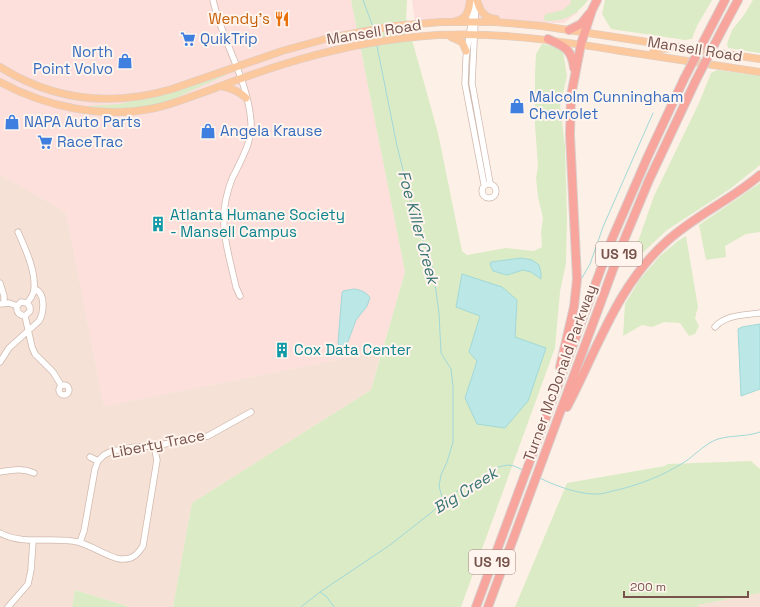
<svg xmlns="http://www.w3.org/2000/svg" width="760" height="607" font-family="'Space Grotesk',sans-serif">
<rect width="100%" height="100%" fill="#fdf1e7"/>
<!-- residential -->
<path fill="#f5e1d5" d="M0,174L66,212L104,406L382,351L371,390L192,503L173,607H130L75,590L72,607H0Z
M760,593V607H698L697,605Z"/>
<!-- commercial -->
<path fill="#fddfdb" d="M0,0H351L405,272L382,351L104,406L66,212L0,174Z
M412,0H575L578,12L564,23L415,22Z"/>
<!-- green -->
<path fill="#dbebc5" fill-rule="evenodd" d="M351,0H407L406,18L438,133L462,251L467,255L506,248L534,251L542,247L541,232L543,218L538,197L536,178L538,166L535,125V73L536,54L542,44L559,47L563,51L567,76L560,106L565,146L567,217L566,263L560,292L555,348L461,607H173L192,503L371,390L405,272ZM517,300L515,337L465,398L477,360L469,352L480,316Z
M570,0H588C577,15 563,22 545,21L544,17L546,14L563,10L571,3Z
M605,0H712L697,26L692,39L685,40L611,29L602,14Z
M753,0H760V53L728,48L727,44L732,30L744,15Z
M717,70L760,76V165L730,189L667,230L637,258L635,250L654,196L699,103L711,73Z
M226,74V75L171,100C144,109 117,110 89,107V106L120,104L141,99Z
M760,183V232L746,234L725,246L726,257L706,260L699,225Z
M686,236L698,307L695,318L699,326L695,334L689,336L680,323L664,322L652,327L642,325L623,336L625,304L640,279L660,256L678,241Z
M751,461L760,469V593L698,605V607H515L567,483L665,466L668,464Z
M75,590L130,607H72Z"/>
<!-- water -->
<path fill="#bbe7e6" stroke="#a1d9d8" d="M521,258L532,260L539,265L541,273V279L531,272L523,270L507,275L493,271L490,264L491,262Z
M462,274L502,287L517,300L515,337L546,348L528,401L505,428L477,424L465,398L477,361L469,352L480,316L456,307Z
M354,289C360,290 367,292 370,298L367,306L356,320L347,344L340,347L338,343L342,293L343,291Z
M760,324V389L741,396L738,329L742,327Z"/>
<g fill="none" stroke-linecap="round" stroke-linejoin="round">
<!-- stream -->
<path stroke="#a1d9d8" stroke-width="1" d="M363,0L373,27
M374,32L375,39
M377,46L397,146L415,217L433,269L439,313L441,353L451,369L453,387V442L447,462L441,475L439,486L443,501
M582,278L590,264L603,227L653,113
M540,478C555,486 581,495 598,494C603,494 608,492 613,491C639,485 663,476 686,461C696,454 706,443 718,439C732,435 746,437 760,432
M320,592L326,596L334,607
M301,607L320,592L390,545L432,512L443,501L462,488L482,479L488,473L498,467L508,465L514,466L523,470"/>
<!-- minor casing -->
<g stroke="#d1b9af" stroke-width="7">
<path id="minor" d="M213,0C222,41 248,79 251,122C252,141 244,154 236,171C231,179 228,190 226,199C219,227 230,259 236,287L240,296
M471,1L472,17L466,58L465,84L484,184
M476,2L472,83L490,183
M482 191a7 7 0 1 1 14 0a7 7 0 1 1-14 0Z
M18,232C25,248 36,271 34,289C34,295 30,299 27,303
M0,283L4,296V303
M0,304L9,303L17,306
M17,306C16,312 19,315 25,316
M17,306L21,302L27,303
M25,316L32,347L35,354L53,372L61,385
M25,316L30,311V307L27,303
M715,327C725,315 745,315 760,313
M0,362L9,348L39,321C44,313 46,292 34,289
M59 390a5 5 0 1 1 10 0a5 5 0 1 1-10 0Z
M90,457L98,461
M0,472C13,470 22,468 34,473
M0,533C24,546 53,536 78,542C91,545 111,559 121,559C132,560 137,555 143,546L157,460L154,446
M80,542L84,531L95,469L98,461L104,455L112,451L135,447L154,446L208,436L251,412
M8,607L28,584L31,570L33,541"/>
</g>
<!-- major casing -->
<g stroke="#d9cfcd" stroke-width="8">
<path id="major" d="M477,0C480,11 484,18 496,19
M456,21C467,19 469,10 470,0
M451,37L462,42L466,51
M651,55L655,50L670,48
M0,67C54,101 111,107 172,89L282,51L329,38L393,26L441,22H495L542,26L760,59
M0,82C46,107 103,119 155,108C169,105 182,100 196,95C224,85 252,74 281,65C332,49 385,38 438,35C500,32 560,41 621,51C667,58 714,65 760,72
M221,86C231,88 239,91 246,98"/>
</g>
<!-- highway casing -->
<g stroke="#d9cfcd" stroke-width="10">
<path id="highway" d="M712,25L725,0
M723,28L738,0
M569,30L581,24L589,14
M548,39C564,46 572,49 574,68
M560,367L574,307L577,279L570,135L571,96L581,44L592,10L597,0
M567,407C597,350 617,286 666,242C694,216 731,200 760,175
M476,607L612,239L648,156L684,79
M488,607L622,245L649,180L696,80"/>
</g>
<!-- minor -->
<use href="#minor" stroke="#fff" stroke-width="5.5"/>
<!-- major -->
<use href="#major" stroke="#fcc99f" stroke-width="7"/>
<!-- highway -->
<use href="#highway" stroke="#f7a59d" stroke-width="8"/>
<!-- highway-bridge casing -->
<g stroke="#d9cfcd" stroke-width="10" stroke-linecap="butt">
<path id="highway-bridge" d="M684,79L712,25
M696,80L723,28"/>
</g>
<!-- highway-bridge -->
<use href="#highway-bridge" stroke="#f7a59d" stroke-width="8"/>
</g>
<!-- icons -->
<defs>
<g id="restaurant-bare" transform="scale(1.2)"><path d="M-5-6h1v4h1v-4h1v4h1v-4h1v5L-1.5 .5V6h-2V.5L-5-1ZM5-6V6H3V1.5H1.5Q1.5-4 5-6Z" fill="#e8710a" stroke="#fff5ee" stroke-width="2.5" paint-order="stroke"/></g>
<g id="supermarket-bare" transform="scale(1.2)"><path d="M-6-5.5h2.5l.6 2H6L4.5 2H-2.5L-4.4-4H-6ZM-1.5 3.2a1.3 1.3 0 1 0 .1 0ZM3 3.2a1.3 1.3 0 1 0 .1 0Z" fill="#3f7fe0" stroke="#fff5ee" stroke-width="2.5" paint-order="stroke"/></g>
<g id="shop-bare" transform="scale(1.2)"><path d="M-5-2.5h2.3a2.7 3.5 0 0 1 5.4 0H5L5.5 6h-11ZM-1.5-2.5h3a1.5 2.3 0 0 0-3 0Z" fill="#3f7fe0" stroke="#fff5ee" stroke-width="2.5" paint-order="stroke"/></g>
<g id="building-bare" transform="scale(1.2)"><path d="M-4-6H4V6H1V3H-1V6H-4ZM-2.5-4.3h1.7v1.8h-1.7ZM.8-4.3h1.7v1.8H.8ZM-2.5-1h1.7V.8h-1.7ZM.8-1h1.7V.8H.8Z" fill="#0f9aa8" stroke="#fff5ee" stroke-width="2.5" paint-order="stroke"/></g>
</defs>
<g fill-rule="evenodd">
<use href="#restaurant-bare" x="282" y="19"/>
<use href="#supermarket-bare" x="188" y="39"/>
<use href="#shop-bare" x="125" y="61"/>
<use href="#shop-bare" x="517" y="106"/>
<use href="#shop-bare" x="12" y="122"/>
<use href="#shop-bare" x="208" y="131"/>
<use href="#supermarket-bare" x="45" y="142"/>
<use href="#building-bare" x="158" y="224"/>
<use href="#building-bare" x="282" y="350"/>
</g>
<g text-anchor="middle" stroke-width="4" stroke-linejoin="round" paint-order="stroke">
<!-- shield labels -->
<g fill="#fff5ee" stroke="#a0847c" stroke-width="1">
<rect x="596" y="242" width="46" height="24" rx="3"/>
<rect x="469" y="550" width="46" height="24" rx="3"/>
</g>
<g font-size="14" font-weight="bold" fill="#77534b">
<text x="619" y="259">US 19</text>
<text x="492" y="567">US 19</text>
</g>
<!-- food labels -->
<g font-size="15" fill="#c56008" stroke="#fff5ee" text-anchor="end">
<text x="270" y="24">Wendy's</text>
</g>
<!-- street labels -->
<g font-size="15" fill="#77534b" stroke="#fff5ee">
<text transform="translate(374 32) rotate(-9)" y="5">Mansell Road</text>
<text transform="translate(695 49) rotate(9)" y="5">Mansell Road</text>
<text transform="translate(560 373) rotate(-70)" y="5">Turner McDonald Parkway</text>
<text transform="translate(158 444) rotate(-11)" y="5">Liberty Trace</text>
</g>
<!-- shop labels -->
<g font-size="15" fill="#366cbe" stroke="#fff5ee" text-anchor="start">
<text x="200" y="44">QuikTrip</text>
<text x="113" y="57" text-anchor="end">North<tspan x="113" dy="17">Point Volvo</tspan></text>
<text x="529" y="102">Malcolm Cunningham<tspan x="529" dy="17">Chevrolet</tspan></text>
<text x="24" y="127">NAPA Auto Parts</text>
<text x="220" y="136">Angela Krause</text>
<text x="57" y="147">RaceTrac</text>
</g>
<!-- culture labels -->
<g font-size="15" fill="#0d838f" stroke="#fff5ee" text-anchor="start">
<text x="170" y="220">Atlanta Humane Society<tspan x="170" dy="17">- Mansell Campus</tspan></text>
<text x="294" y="355">Cox Data Center</text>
</g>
<!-- water labels -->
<g font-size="16" font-style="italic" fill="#3a7575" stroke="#fff5ee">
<text transform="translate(419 227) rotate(75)" y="6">Foe Killer Creek</text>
<text transform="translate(465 490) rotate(-32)" y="6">Big Creek</text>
</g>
</g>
<!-- scale -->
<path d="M624 591v6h124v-6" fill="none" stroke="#77534b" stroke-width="2"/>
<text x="630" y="591" font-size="12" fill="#77534b" stroke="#fff5ee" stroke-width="3" paint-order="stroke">200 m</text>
</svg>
